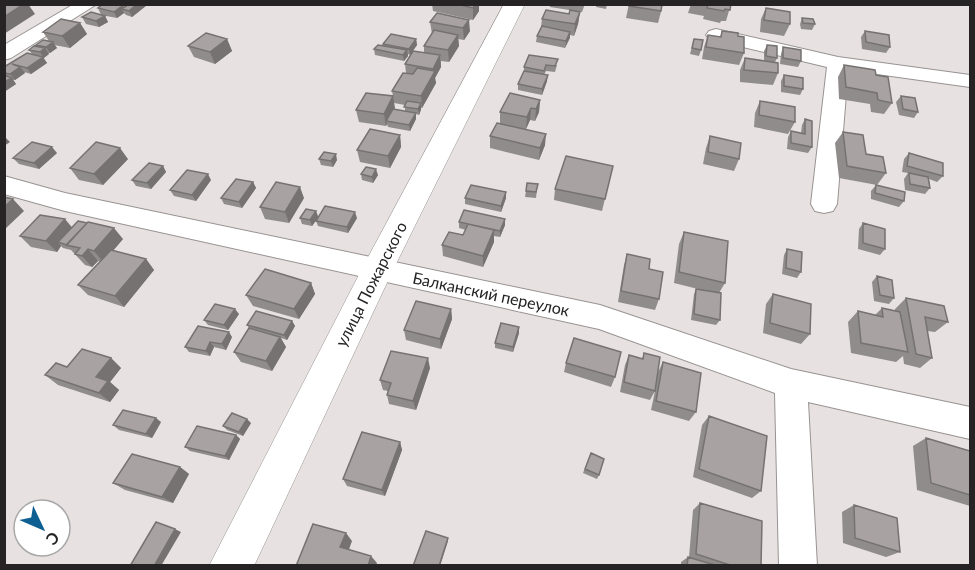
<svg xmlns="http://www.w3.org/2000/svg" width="975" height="570" font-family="Lato,sans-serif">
<rect width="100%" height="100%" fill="#e7e2e1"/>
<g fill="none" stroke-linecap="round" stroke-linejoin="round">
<!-- street casing -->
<g stroke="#989392" stroke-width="2">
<path id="street" d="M74,4H97L11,58L4,60V45Z
M716,29L838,57L970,75V87L848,70L837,204L833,211L824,213L815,211L811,204L827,67L709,39L706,35L709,31Z
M4,176L65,193L600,305L791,369L970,407V439L808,402L817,566H779L775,393L599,329L65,211L4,194Z"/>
</g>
<!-- secondary casing -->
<g stroke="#989392" stroke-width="1">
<path id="secondary" d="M504,4H525L393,270L254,566H209L366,261Z"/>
</g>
<!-- street -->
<use href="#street" fill="#fff" fill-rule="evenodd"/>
<!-- secondary -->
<use href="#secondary" fill="#fff" fill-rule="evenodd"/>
</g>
<!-- wall -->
<path fill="#908c8b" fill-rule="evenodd" d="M103,4H147V5L132,17L126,15L124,13L117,18L101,15L98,8Z
M432,4H479V11L473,20L433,11Z
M550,4H585L582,12L550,7Z
M597,4H607L606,9L596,7Z
M629,4H663L658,23L626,18Z
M691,4H731L726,21H721L720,23L703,19L704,16L688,13Z
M766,8L790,24L784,36L760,32L761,19Z
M580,12L578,24L574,36L570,35L565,48L536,42L537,36L541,27L542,19Z
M437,13L470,31L464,40L458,39L459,46L449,62L441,61V67L435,78L436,83L422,108H421L419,115L416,114V119L410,131L388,127L387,124L386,126L359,122L356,110L393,96L392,91L406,73L405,64L424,53V46L432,34L430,22ZM394,103L405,105V111L394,109Z
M105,16L108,22L99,27L86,24L82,17Z
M802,18L815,24L812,30L801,29L800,24Z
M80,23L87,34L70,48L54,45L57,48L50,53H48L49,54L43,58L47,63L31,74L24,72L25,73L15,80H13L16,84L4,92V67L32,54L29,50L38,47L36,45L49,41L43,32Z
M722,31L738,36L744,53L739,65L702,59L704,47L708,35L720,37Z
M865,31L890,47L886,53L862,49L861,37Z
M227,39L232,51L215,64L194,57L188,46Z
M416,39L417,45L410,55L408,54V56L404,61L375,55L374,49L383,46V44Z
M694,39L701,50L699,56L690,54Z
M767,45L777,58L775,62L778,73L773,85L740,82V70L745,58L764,61V51Z
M783,47L801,61L798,67L780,64L781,54Z
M529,55L557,65L555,72L546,71L544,75L547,81L542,95L518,90V84L524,72V67Z
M844,65L876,75L892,103L884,114L871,112L870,104L839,99L838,77Z
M784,75L803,89L800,95L781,92V81Z
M901,96L918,112L914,118L899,115L896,102Z
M540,100L539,112L535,121L530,120L526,129L545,145L539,160L490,148V136L500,123V112Z
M760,101L795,122L788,134L754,127L755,113Z
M805,119L812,147L808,153L787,149L788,137L791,131L801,133L802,125Z
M843,132L886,173L877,185L839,178L835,143Z
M400,135L401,147L390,168L360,162L357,150Z
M710,136L739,159L734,171L703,164L706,148Z
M57,153L39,169L19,164L13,158Z
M909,153L943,176L937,182L929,179L930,188L925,194L905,190L904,179L908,173L902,172L904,159Z
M128,159L103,185L79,180L70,168Z
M319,159L337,160L333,167L321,165Z
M163,166L166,172L151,189L136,186L132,180Z
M613,166L602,211L554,200L555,189Z
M361,174L378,175L373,183L362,180Z
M211,180L196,201L174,196L170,190Z
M253,182L256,188L242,208L224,204L221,198Z
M876,185L904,201L899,207L871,199V191Z
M537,190L536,198L525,197L526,191Z
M506,192V198L501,212L465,204V198Z
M304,198L289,223L265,219L260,207Z
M316,211L318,216L357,218L348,233L318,226L316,221L312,226L302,224L300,218Z
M505,219V225L500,237L494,236V242L483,267L443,256L442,245L463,235L466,230L459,228V222Z
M863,223L885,249L880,255L858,249L859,229Z
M72,227L123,239L113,251L146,259L154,270L124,307L88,295L78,285L101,261H98L92,267L85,265L71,250L63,248L61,246L57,252L31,247L20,236Z
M684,232L725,283L719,293L720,320L716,325L691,320L694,294L696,289L706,291L674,283L679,244Z
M787,249L801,272L797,278L782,274L784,255Z
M627,254L649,269L659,299L655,310L618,302L624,265Z
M877,276L894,298L889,304L874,301L872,282Z
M311,283L315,294L299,319L253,306L246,295Z
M773,294L810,334L801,344L763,333L766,304Z
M906,298L948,322L935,332L927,331L932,358L920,368L904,364L903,356L896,362L851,353L848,322L858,311L875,315L882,308L895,311V309Z
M451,309L452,319L441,349L406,340L404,330Z
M239,314L228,330L208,325L204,320Z
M292,321L295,326L287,340L281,338L286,347L272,371L241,362L234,352L250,329L247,325Z
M519,327V333L513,352L495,348V343Z
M232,337L226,350L214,347L210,356L189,352L185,347Z
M644,353L658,372L663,362L696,412L689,421L651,410L655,391L650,400L620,392L625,365L629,355L642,359Z
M111,358L121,368L110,382L119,390L110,402L58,385L45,375L67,367Z
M566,363L615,377L611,387L564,372Z
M430,368L416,410L389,404L387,395L388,391L383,390L380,380Z
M709,416L761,491L752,498L693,477L702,425Z
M161,422L152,438L119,430L113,425Z
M251,423L243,436L227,430L223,426Z
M236,435L240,439L229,460L190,451L185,447Z
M926,438L970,451V506L917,490L913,446Z
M400,442L402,450L385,496L347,486L343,479Z
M591,453L599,475L597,479L583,473Z
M180,467L189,474L173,503L125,490L113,483Z
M700,503L761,566H681V562L688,557H689L693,510Z
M854,505L900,552L886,557L843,543L842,512Z"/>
<!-- shaded-wall -->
<path fill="#767271" d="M24,4H28L35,14L4,34V17Z
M137,4H147V5L132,17L129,11Z
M476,4H479V11L473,20V8Z
M122,6L125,10L122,9L124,13L117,18L114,12Z
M580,12L578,24L574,36L575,24Z
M105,16L108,22L99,27L96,21Z
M469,20L470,31L464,40L463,28Z
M80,23L87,34L70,48L62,36Z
M570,32V38L565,48L566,41Z
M458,35L459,46L449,62L448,50Z
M227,39L232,51L215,64L210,52Z
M416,39L417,45L410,55L409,49Z
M53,42L57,48L50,53L46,47Z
M45,48L49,54L44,58L40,52Z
M407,50L408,56L404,61L403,55Z
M440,55L441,67L435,78L436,83L422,108L421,96L433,74V69Z
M43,57L47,63L31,74L27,68Z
M20,67L25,73L15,80L10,74Z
M548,75L547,81L542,95V89Z
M12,78L16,84L4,92V82Z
M393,96L395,108L388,121H386L387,124L386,126L384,114Z
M540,100L539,112L535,121L536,109Z
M421,103V110L419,115L418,109Z
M531,108L530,120L526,129L527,117Z
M416,113V119L410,131L409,125Z
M546,134L545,145L539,160L540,148Z
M400,135L401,147L390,168L388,156Z
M4,136L10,142L4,146Z
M52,147L57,153L39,169L34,163Z
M120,148L128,159L103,185L94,174Z
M336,154L337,160L333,167L331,161Z
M163,166L166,172L151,189L147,183Z
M376,169L378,175L373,183L372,177Z
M208,174L211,180L196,201L192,195Z
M253,182L256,188L242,208L239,202Z
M300,187L304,198L289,223L285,212Z
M506,192V198L501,212V206Z
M13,199L24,211L4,230V207Z
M316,211L318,217L312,226L310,220Z
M355,212L357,218L348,233L347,227Z
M65,219L75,231L58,242L61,246L57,252L46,241Z
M505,219V225L500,237V231Z
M114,228L123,239L103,262L94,251Z
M494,230V242L483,267V256Z
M88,249L98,261L92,267L82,256Z
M146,259L154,270L124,307L115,296Z
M311,283L315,294L299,319L294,309Z
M235,309L239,314L228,330L224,325Z
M451,309L452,319L441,349L440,339Z
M292,321L295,326L287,340L284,335Z
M519,327V333L513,352V347Z
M229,332L232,337L226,350L222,344Z
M280,337L286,347L272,371L266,361Z
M210,342L214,347L210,356L206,351Z
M111,358L121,368L110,382L119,390L110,402L99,393L96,377Z
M428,358L430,368L416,410L413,401Z
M156,418L161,422L152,438L146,434Z
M247,419L251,423L243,436L239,432Z
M236,435L240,439L229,460L225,456Z
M400,442L402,450L385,496L382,490Z
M180,467L189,474L173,503L162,497Z
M175,529L181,532L161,566H154Z
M346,533L352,541L347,555L340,547Z
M448,538V541L440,566H439Z
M371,556L377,563L376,566H368Z"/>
<!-- building -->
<path fill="#a8a3a2" stroke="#767271" stroke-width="1.5" d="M4,4H24L4,17Z
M103,4H116L122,6L114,12L98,8Z
M129,4H137L129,11L122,9Z
M456,4H476L473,8Z
M629,4H662L661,11L629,6Z
M708,4H731L730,10L725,9L724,11L707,8Z
M766,8L790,12V24L764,20Z
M546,10L569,14L570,10L580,12L575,24L542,19Z
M91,12L105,16L96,21L82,17Z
M437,13L469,20L463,28L430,22Z
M802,18L813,19L815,24L803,23Z
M61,19L80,23L62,36L43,32Z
M542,26L570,32L566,41L537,36Z
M434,30L458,35L448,50L424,46Z
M722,31L738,33V36L744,37V53L706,47L708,35L721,37Z
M865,31L889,35L890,47L866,42Z
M206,33L227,39L210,52L188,46Z
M391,34L416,39L409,49L383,44Z
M694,39L703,40L701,50L692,48Z
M43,40L53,42L46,47L36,45Z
M378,45L407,50L403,55L374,49Z
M767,45L777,46V58L766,56Z
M34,46L45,48L40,52L29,50Z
M783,47L801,50V61L783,58Z
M413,51L440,55L433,69L405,64Z
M27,53L43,57L27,68L12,64L20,67L10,74L4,73V67Z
M529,55L558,59L555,66L546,65L544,71L524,67Z
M745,58L778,63V73L744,70Z
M844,65L875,70L876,75L888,77L892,103L878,100L877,93L846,87Z
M417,68L435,71L421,96L392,91L403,73L413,74Z
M524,71L548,75L542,89L518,84Z
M4,75L12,78L4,82Z
M784,75L803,78V89L784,86Z
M366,93L393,96L384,114L356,110Z
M510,93L540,100L536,109L531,108L527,117L500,112Z
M901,96L915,98L918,112L903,109Z
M407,101L421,103L418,109L404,107Z
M760,101L795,107V122L759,115Z
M393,109L416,113L409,125L386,121Z
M805,119L812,121V147L791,143V131L805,134Z
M497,123L546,134L540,148L490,136Z
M370,129L400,135L388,156L357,150Z
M843,132L863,135L866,154L883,157L886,173L847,166Z
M710,136L741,143L739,159L708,152Z
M32,142L52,147L34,163L13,158Z
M96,142L120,148L94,174L70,168Z
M324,152L336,154L331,161L319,159Z
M909,153L943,163V176L907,166Z
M566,156L613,166L605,199L555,189Z
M149,163L163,166L147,183L132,180Z
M366,167L376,169L372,177L361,174Z
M187,170L208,174L192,195L170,190Z
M909,173L928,177L930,188L910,184Z
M236,179L253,182L239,202L221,198Z
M276,182L300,187L285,212L260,207Z
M527,183L538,184L536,192L526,191Z
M471,185L506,192L501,206L465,198Z
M876,185L905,192L904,201L875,193Z
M4,197L13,199L4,207Z
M325,206L355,212L347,227L316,221Z
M306,209L316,211L310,220L300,218Z
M464,210L505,219L500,231L459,222Z
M40,215L65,219L46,241L20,236Z
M78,221L87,223L67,245L58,242Z
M88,222L114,228L94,251L88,249L82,256L75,254L80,248L66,245Z
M863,223L885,229V249L863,243Z
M468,224L494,230L483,256L442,245L449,232L463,235Z
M684,232L728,241L725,283L679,272Z
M787,249L802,252L801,272L786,268Z
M111,250L146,259L115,296L78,285Z
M627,254L650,259L649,269L663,272L659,299L621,291Z
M265,269L311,283L294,309L246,295Z
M877,276L892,280L894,298L880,295Z
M696,289L721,293L720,320L694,314Z
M773,294L811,304L810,334L770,323Z
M906,298L944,306L948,322L925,317L932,358L916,354Z
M416,301L451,309L440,339L404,330Z
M215,304L235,309L224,325L204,320Z
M882,308L900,312L908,352L861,343L858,311L883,317Z
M256,311L292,321L284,335L247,325Z
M501,323L519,327L513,347L495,343Z
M198,326L229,332L222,344L210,342L206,351L185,347Z
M249,328L280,337L266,361L234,352Z
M574,338L621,352L615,377L566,363Z
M82,349L111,358L96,377L108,381L99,393L45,375L56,363L67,367Z
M391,351L428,358L413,401L387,395L391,383L380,380Z
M644,353L660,357L655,391L624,382L629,355L643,359Z
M663,362L701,373L696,412L656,401Z
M123,410L156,418L146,434L113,425Z
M232,413L247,419L239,432L223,426Z
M709,416L767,436L761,491L699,469Z
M197,426L236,435L225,456L185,447Z
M362,432L400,442L382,490L343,479Z
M926,438L970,451V495L931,483Z
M591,453L604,459L599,475L585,469Z
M132,454L180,467L162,497L113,483Z
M700,503L762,521L761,566H733L696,554Z
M854,505L897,518L900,552L855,538Z
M156,522L175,529L154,566H130Z
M313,524L346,533L340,547L371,556L368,566H296Z
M426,531L448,538L439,566H413Z
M688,557L718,566H687Z"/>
<g text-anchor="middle" stroke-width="4.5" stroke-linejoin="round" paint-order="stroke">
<!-- street labels -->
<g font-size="16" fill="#252323" stroke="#fff">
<text transform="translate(371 284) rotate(-63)" y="6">улица Пожарского</text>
<text transform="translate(491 294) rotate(12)" y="6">Балканский переулок</text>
</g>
</g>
<!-- border -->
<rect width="975" height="570" fill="none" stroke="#252323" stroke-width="12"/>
<!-- north arrow -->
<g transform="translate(42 528) rotate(134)"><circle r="28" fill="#ffffff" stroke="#a8a7a7" stroke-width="1.5"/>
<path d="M0-4.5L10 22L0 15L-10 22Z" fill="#0f6092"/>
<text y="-9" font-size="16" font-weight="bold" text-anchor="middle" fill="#252323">С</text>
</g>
</svg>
